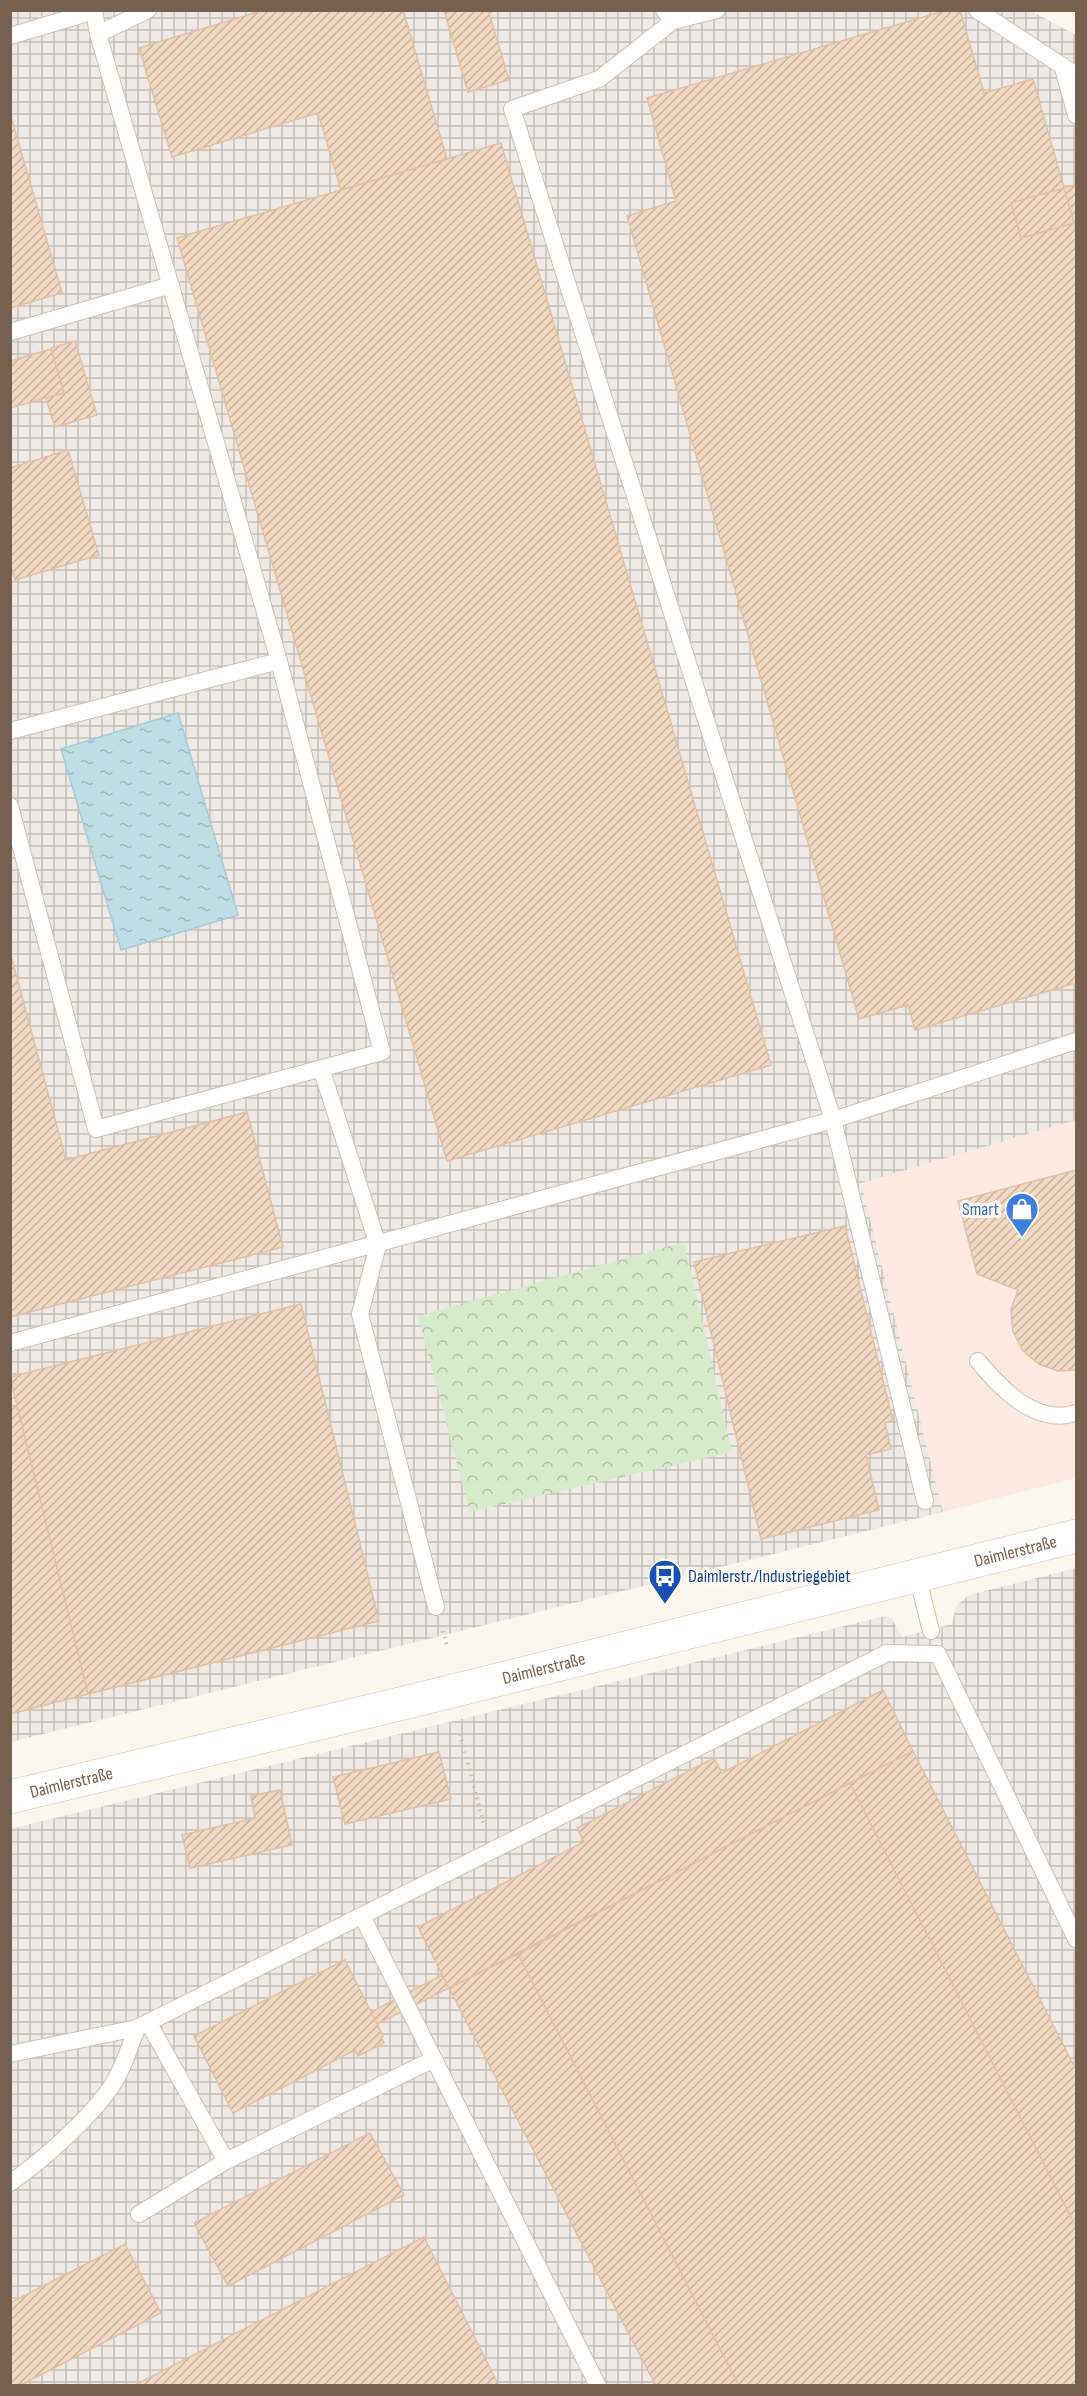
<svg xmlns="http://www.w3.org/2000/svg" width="1087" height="2396" font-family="'Sofia Sans Condensed',sans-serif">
<defs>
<pattern id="industrial-grid" width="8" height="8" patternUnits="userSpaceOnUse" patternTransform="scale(1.5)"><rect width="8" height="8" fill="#eee9e4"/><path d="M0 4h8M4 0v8" fill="none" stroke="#c6c0bb"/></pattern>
<pattern id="park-crowns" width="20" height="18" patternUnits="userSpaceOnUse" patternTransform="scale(1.5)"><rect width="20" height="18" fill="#d5ebc9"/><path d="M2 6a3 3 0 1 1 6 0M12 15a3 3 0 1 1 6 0" fill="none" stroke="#b2c2a5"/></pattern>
<pattern id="water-ripples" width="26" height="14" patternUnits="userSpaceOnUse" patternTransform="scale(1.5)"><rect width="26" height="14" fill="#bfdee6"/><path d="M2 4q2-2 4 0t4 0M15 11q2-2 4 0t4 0" fill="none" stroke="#a0b7bd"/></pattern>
<pattern id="building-hatch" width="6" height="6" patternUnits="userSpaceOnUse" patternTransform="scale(1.5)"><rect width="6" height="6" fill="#f1d9c4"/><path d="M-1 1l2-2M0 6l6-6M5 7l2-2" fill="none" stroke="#c8b3a1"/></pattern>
</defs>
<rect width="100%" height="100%" fill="#fcf7ec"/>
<!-- commercial -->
<path fill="#fceae0" d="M1076,1120V1478L943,1512L861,1183Z"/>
<!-- industrial -->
<path fill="url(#industrial-grid)" d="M1029,10L1076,35V1120L861,1183L943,1512L11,1742L10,11Z
M1076,1568V2385H11L10,1829L885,1616L892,1619L902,1637L952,1624L956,1606L969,1595Z"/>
<!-- park -->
<path fill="url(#park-crowns)" d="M684,1242L732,1452L470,1512L418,1316Z"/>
<!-- water -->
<path fill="url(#water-ripples)" stroke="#a6cdd8" stroke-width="1.5" d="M178,713L238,915L121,950L61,749Z"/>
<!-- building -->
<path fill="url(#building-hatch)" stroke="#e4c0a4" stroke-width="1.5" d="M264,10H403L447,159L341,190L318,113L172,157L139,48Z
M444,10H496L489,13L509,80L468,92Z
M947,10H960L984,93L1033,79L1064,188L1011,203L1021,238L1074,223L1076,231V983L915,1030L908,1005L859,1019L627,216L676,201L647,98Z
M10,113L62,293L10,308Z
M501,143L771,1065L447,1161L177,238Z
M1076,184V223H1074L1064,188Z
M1064,188L1074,223L1021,238L1011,203Z
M75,341L97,415L55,427L46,398L64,393L51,348Z
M51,349L64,393L10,408V361Z
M68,450L99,555L15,580L10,564V468Z
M10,952L66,1160L247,1112L283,1247L10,1317Z
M1076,1170V1370L1058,1371L1039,1364L1023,1351L1013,1332L1011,1309L1018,1290L977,1274L958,1201Z
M845,1226L893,1421L885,1423L891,1449L866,1455L879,1510L761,1539L694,1262Z
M301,1304L379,1621L88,1694L10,1377Z
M17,1405L88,1694L10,1714V1407Z
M883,1690L913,1751L449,1988L418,1927L584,1842L577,1828L714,1758L722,1773Z
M913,1751L1076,2070V2227L850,1783Z
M439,1752L451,1799L345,1824L333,1777Z
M850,1783L1076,2227V2386H739L518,1954Z
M280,1790L292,1845L190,1868L182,1835L255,1818L251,1796Z
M518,1954L739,2386H656L449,1988Z
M345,1960L383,2036L381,2037L384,2043L358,2056L355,2050L233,2113L194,2036Z
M442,1975L449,1988L377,2024L371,2012Z
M370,2133L404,2195L228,2286L194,2223Z
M424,2237L499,2386H133Z
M125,2244L161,2313L19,2386H10V2303Z"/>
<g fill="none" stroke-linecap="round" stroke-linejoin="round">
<!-- lane casing -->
<g stroke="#cfc0b0" stroke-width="18">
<path id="lane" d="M664,10L673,21L717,10
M977,10L1076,75
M673,21L599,79L512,109L833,1120L925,1501
M98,34L148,10
M10,36L94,11
M1063,68L1076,115
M10,332L171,285
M10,731L279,661L98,34L94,10
M10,806L96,1129L382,1052L279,661
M321,1068L378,1245L360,1314L436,1607
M10,1343L833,1120L1076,1041
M978,1361C1001,1389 1036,1426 1076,1413
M917,1575L931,1631
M362,1916L598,2386
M10,2054L137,2028L887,1653L938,1654L1076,1939
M226,2161L434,2059
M10,2183C42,2161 89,2119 111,2087C123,2070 129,2048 137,2028
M139,2214L226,2161L148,2022"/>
</g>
<!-- secondary casing -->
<g stroke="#d2c1ae" stroke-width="34">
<g id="secondary">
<path id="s1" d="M10,1797L412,1701L1076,1536"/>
</g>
</g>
<!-- path -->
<path stroke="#d7bca6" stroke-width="4" stroke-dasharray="1.5 4.5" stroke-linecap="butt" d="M443,1631L447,1646
M460,1734L484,1825"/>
<!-- lane -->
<use href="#lane" stroke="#fff" stroke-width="16"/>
<!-- secondary -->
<use href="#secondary" stroke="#fff" stroke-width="33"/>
</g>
<!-- icons -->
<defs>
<g id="shop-pin" transform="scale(1.725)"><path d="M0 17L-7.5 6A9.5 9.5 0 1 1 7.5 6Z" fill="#3f7fe0" stroke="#fffbf2"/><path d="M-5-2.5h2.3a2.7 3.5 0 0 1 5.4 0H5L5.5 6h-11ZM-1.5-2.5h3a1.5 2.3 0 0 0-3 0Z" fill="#fff"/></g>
<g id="bus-pin" transform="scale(1.725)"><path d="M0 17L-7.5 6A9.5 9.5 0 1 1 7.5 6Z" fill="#1a4fb4" stroke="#fffbf2"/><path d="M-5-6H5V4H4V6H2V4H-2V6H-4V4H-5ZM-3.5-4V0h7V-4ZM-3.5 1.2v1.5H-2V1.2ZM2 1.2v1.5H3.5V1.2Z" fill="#fff"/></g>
</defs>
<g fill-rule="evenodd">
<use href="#shop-pin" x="1022" y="1209"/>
<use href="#bus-pin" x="665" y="1576"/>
</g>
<g text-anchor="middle" stroke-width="6" stroke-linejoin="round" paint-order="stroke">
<!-- shop labels -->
<g font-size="18" fill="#366cbe" stroke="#fffbf2" text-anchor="end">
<text x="999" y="1215">Smart</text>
</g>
<!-- street labels -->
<g font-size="18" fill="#78604e" stroke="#fffbf2">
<text dy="6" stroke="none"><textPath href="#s1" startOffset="1035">Daimlerstraße</textPath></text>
<text dy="6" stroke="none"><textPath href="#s1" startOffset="549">Daimlerstraße</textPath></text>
<text dy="6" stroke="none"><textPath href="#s1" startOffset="63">Daimlerstraße</textPath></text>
</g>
<!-- transit labels -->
<g font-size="18" fill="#164399" stroke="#fffbf2" text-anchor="start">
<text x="688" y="1582">Daimlerstr./Industriegebiet</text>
</g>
</g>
<!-- border -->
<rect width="1087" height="2396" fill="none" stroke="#78604e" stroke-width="24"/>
</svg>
